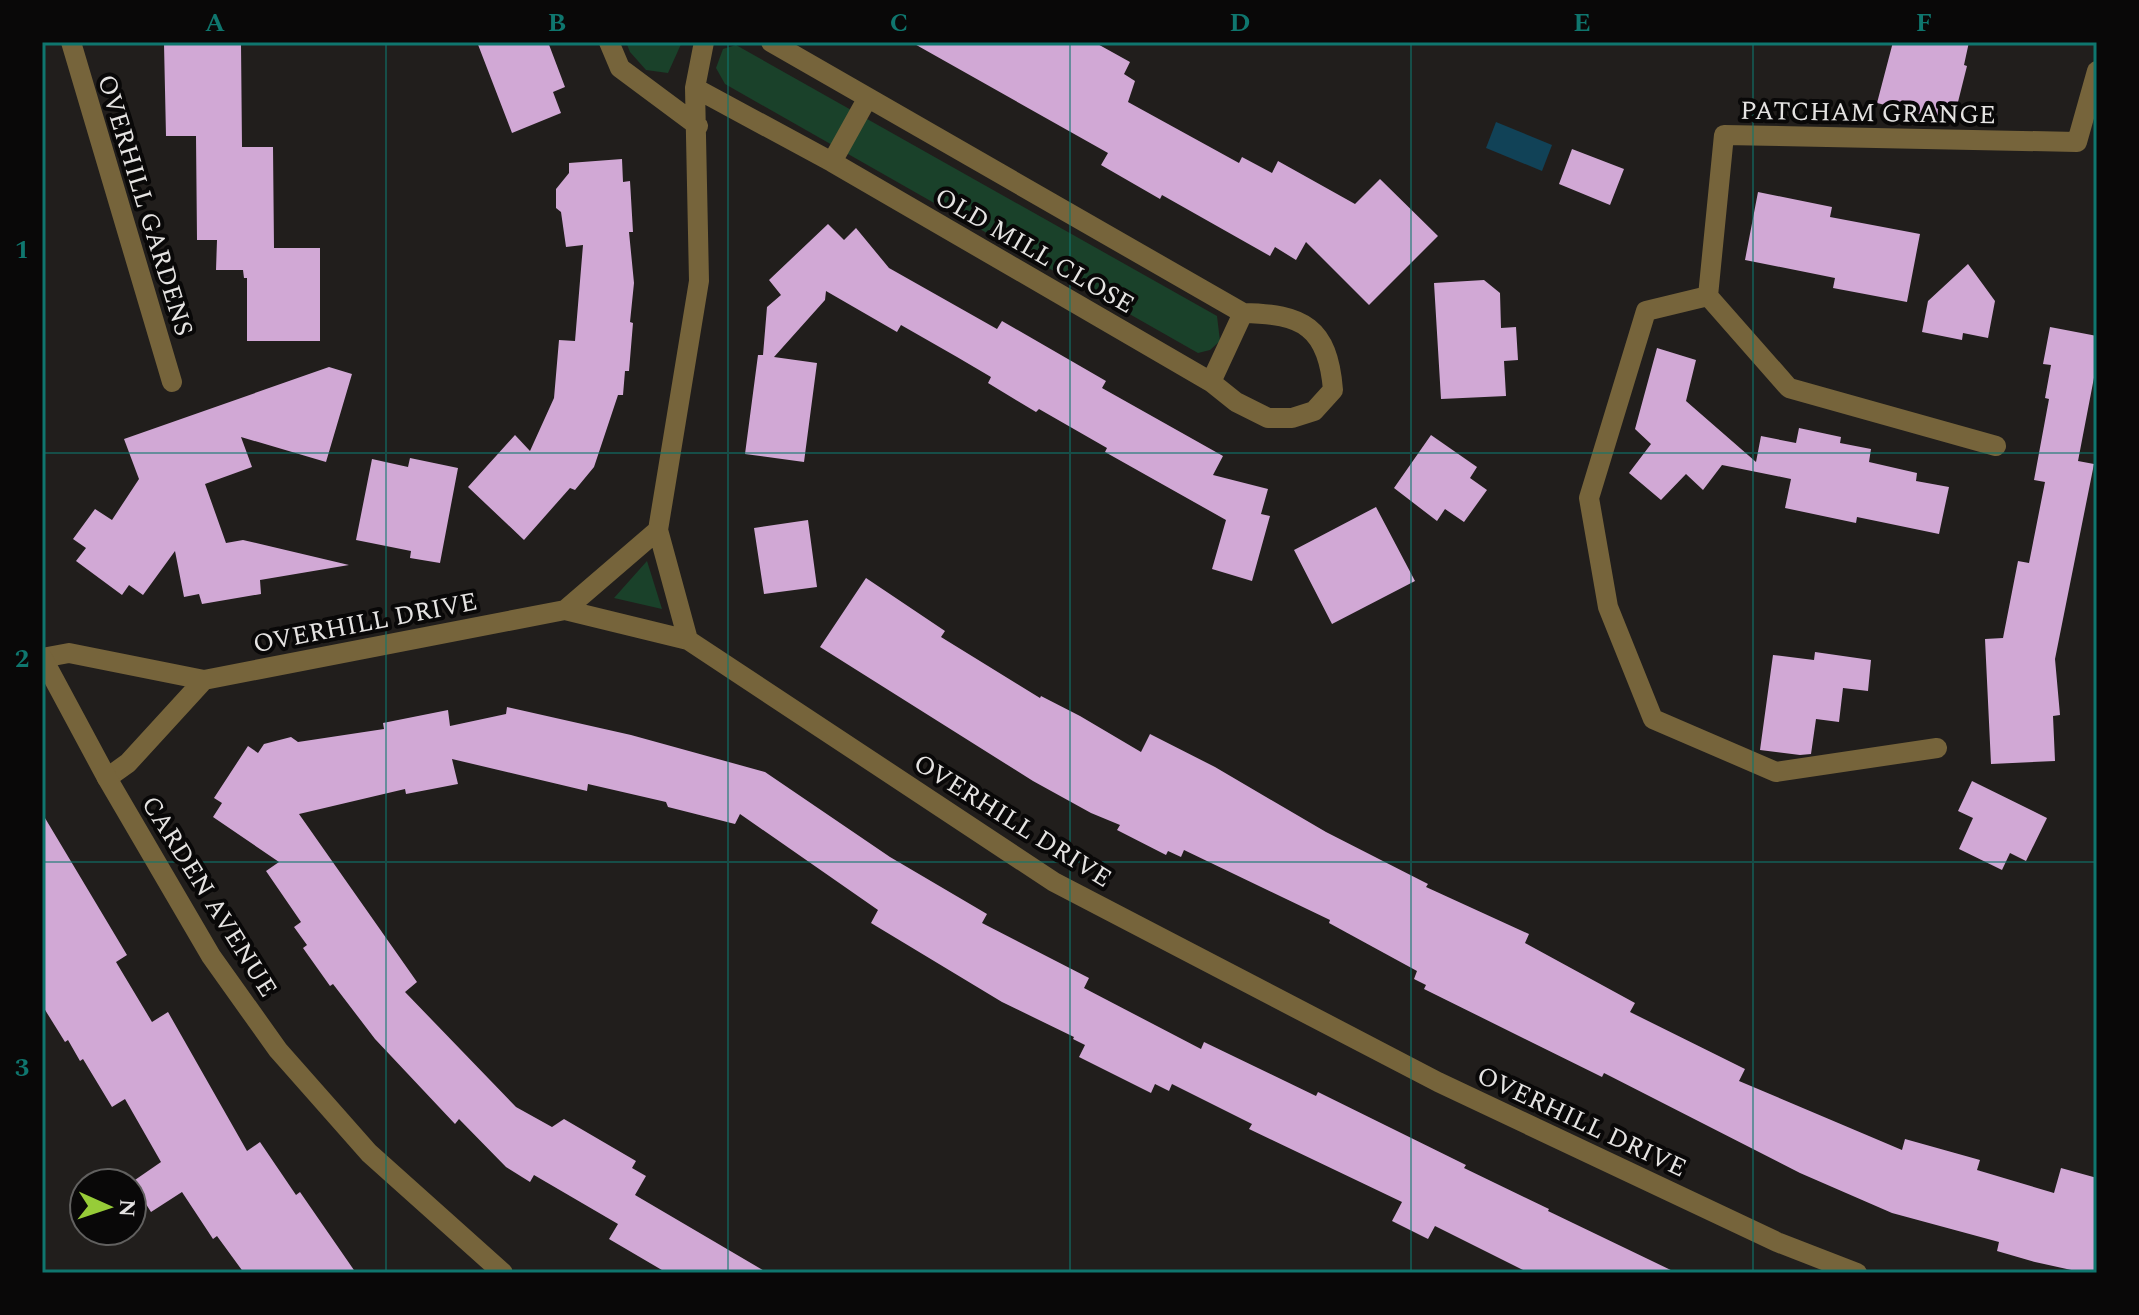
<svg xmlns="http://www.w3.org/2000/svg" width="2139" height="1315" font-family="Spectral,serif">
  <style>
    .green { fill: #1a412a }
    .water { fill: #114257 }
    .building { fill: #d1a8d5 }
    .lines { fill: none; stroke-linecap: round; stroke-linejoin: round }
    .minor { stroke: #76643b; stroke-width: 20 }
    .tertiary { stroke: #76643b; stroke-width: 20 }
    .grid { fill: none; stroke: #0f766e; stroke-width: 2; stroke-opacity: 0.55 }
    .labels { text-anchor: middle; stroke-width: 8; stroke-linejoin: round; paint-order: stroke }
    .street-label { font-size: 26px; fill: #e5e3e2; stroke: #090808 }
    .neatline { fill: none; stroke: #0f766e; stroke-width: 3 }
    .grid-label { font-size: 26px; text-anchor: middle; font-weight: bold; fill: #0f766e }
  </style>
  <rect width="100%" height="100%" fill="#211e1c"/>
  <!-- green -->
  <path class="green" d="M 626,42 L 682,42 L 668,73 L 646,70 L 630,52 Z
    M 736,45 L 1217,316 L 1220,341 L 1210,350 L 1198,353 L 725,84 L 716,68 L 723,49 Z
    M 647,561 L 662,609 L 614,598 Z"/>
  <!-- water -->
  <path class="water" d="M 1496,122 L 1552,145 L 1542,171 L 1486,148 Z"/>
  <!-- building -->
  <path class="building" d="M 477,42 L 548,42 L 565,87 L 553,92 L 561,113 L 512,133 Z
    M 911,42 L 1094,42 L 1130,62 L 1124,74 L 1135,81 L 1128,102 L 1239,163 L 1242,157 L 1272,173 L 1278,161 L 1355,204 L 1380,179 L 1438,236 L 1369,305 L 1306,242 L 1296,260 L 1275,247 L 1270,256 L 1162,195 L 1160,199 L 1101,165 L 1108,153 Z
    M 1893,42 L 1969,42 L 1964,65 L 1967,66 L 1953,122 L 1877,103 Z
    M 164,44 L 241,44 L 242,147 L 273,147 L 274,248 L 320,248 L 320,341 L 247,341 L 247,278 L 244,278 L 243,270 L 216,270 L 217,240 L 197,240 L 196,136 L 166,136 Z
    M 1572,149 L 1624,169 L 1610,205 L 1559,184 Z
    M 622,159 L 623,182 L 630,181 L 633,232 L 629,232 L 634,283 L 630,322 L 633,323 L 629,371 L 625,371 L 623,395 L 618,395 L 594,467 L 575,490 L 570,488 L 524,540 L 468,487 L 515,435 L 530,451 L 554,398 L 559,340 L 575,341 L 583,245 L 566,247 L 561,212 L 556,208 L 556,189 L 569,173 L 569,163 Z
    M 1758,192 L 1832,207 L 1830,217 L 1920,234 L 1907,302 L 1833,288 L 1835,278 L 1745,260 Z
    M 828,224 L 844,240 L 856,228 L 889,268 L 997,329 L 1002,321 L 1106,381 L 1102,388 L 1223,456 L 1213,475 L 1268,489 L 1261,514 L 1270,516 L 1252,581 L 1212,569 L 1226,520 L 1105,452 L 1107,448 L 1039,409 L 1036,412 L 988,383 L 991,377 L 957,357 L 901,325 L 897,332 L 826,291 L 825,300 L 774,357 L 817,363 L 804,462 L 745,454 L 758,355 L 763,355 L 767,307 L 781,295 L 769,280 Z
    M 1968,264 L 1995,301 L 1988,338 L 1963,333 L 1962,340 L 1922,332 L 1928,301 Z
    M 1484,280 L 1500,293 L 1501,328 L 1516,327 L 1518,360 L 1504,361 L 1506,396 L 1441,399 L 1434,283 Z
    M 2050,327 L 2097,336 L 2097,362 L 2078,461 L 2094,464 L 2055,659 L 2060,715 L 2053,716 L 2055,761 L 1991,764 L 1985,639 L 2003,638 L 2018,561 L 2029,563 L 2045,482 L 2034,480 L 2049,399 L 2045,398 L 2051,365 L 2043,364 Z
    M 1657,348 L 1696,360 L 1686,401 L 1756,462 L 1761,436 L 1796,443 L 1799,428 L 1841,437 L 1840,443 L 1871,449 L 1869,462 L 1917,473 L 1916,481 L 1949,487 L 1939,534 L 1857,517 L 1856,523 L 1785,508 L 1791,479 L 1722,465 L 1703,490 L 1686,474 L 1661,500 L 1629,473 L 1651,444 L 1635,429 Z
    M 329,367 L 352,374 L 326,462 L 241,437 L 252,467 L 205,484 L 226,543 L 243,540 L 349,565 L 260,580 L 261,594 L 202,604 L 199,594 L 184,597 L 175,551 L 143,595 L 129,585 L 122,595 L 76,561 L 86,548 L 73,539 L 95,509 L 112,520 L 139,479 L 124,439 Z
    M 1431,435 L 1477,467 L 1470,478 L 1487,490 L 1464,522 L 1445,509 L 1437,521 L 1394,488 Z
    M 410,458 L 458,468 L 440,563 L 410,558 L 411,551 L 356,540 L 372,459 L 408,467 Z
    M 1376,507 L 1415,581 L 1332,624 L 1294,550 Z
    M 808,520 L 817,587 L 764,594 L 754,528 Z
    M 866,578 L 945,631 L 941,637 L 1040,698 L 1041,696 L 1080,716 L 1141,752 L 1150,734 L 1215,767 L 1326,832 L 1428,884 L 1426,887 L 1529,934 L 1525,943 L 1635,1003 L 1630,1012 L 1745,1069 L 1739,1081 L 1902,1150 L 1905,1139 L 1980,1160 L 1977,1170 L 2054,1193 L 2061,1168 L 2097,1178 L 2097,1273 L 2085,1273 L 2035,1262 L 1997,1251 L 1999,1242 L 1892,1213 L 1800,1173 L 1604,1073 L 1602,1077 L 1424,989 L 1426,985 L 1414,979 L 1417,971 L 1329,923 L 1330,920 L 1184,850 L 1181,857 L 1168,851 L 1166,855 L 1117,830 L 1120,825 L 1091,813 L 1033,781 L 820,647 Z
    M 1815,652 L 1871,660 L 1868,691 L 1843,688 L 1839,722 L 1816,719 L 1811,754 L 1800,755 L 1760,750 L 1773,655 L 1814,660 Z
    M 507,707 L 631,735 L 765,772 L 890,857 L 987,914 L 982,923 L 1089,978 L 1084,988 L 1201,1049 L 1204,1042 L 1316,1096 L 1318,1092 L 1466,1165 L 1464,1168 L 1549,1209 L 1548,1211 L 1677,1273 L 1529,1273 L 1435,1226 L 1428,1239 L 1392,1221 L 1402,1202 L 1249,1129 L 1252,1124 L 1172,1084 L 1169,1091 L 1155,1084 L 1151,1093 L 1079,1057 L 1085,1045 L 1073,1039 L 1074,1037 L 1002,1002 L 871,923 L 878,910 L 740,814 L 735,824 L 668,807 L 666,802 L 588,784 L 587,791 L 452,759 L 458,784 L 406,794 L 405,789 L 299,814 L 417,982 L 405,992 L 516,1107 L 552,1127 L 564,1119 L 636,1161 L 632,1168 L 646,1176 L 635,1195 L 768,1273 L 667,1273 L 609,1239 L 618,1224 L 534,1175 L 530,1182 L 506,1167 L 459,1119 L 455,1124 L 375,1039 L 333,984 L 330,986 L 303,948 L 307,945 L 294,927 L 301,922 L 266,871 L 279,862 L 213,817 L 222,803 L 214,798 L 248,746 L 258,753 L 264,744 L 291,737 L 298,742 L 384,729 L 383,723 L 448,710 L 450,726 L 506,714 Z
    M 1972,781 L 2047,818 L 2026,861 L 2010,853 L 2002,870 L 1959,849 L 1973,818 L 1958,811 Z
    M 42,813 L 127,955 L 116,962 L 152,1022 L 168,1012 L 247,1151 L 260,1142 L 296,1195 L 300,1192 L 356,1273 L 244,1273 L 217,1236 L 213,1239 L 182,1192 L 151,1212 L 132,1182 L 161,1162 L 125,1099 L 112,1107 L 83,1059 L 80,1061 L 68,1040 L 65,1042 L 42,1005 Z"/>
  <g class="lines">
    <!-- minor -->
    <path class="minor" d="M 71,42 L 172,382
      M 609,42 L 620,68 L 698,126
      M 695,88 L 832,162 L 1211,382 L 1236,402 L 1268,418 L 1292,418 L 1314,411 L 1333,390 C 1328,327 1303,314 1243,313 L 771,42
      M 832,162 L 867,99
      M 1708,296 L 1646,311 L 1589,498 L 1608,607 L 1653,719 L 1776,772 L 1937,748
      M 1211,382 L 1243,313
      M 1996,446 L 1789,388 L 1708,296 L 1724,135 L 2077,142 L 2097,71
      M 565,610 L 658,530
      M 688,640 L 658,530 L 699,281 L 695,88 L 704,42
      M 42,658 L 69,653 L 204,680
      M 107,778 L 128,763 L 204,680 L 565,610 L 688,640 L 1054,882 L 1438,1082 L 1777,1242 L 1857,1273"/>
    <!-- tertiary -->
    <path class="tertiary" d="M 42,657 L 107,778 L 211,956 L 278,1050 L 369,1153 L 503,1273"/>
  </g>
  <!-- grid -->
  <path class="grid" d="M 386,42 L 386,1273M 728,42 L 728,1273M 1070,42 L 1070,1273M 1411,42 L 1411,1273M 1753,42 L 1753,1273M 42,453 L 2097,453M 42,862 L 2097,862"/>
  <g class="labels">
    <!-- street labels -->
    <g class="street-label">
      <text transform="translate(1868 112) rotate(1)" y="9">PATCHAM GRANGE</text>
      <text transform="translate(146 205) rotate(73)" y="9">OVERHILL GARDENS</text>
      <text transform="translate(1035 250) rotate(30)" y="9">OLD MILL CLOSE</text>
      <text transform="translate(365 622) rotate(-11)" y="9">OVERHILL DRIVE</text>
      <text transform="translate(1013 820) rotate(32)" y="9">OVERHILL DRIVE</text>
      <text transform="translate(210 896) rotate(58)" y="9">CARDEN AVENUE</text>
      <text transform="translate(1582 1121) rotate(25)" y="9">OVERHILL DRIVE</text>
    </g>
  </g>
  <!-- border -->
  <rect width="2139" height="1315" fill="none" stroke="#090808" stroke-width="88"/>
  <!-- north arrow -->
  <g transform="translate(108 1207) rotate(93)"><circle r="38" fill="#090808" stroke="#61605f" stroke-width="2"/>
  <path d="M0-6L14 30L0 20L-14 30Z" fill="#97cc38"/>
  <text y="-12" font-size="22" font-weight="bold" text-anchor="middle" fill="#e5e3e2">N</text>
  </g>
  <rect x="44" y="44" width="2051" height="1227" class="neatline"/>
  <g class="grid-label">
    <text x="215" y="31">A</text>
    <text x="557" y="31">B</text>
    <text x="899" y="31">C</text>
    <text x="1240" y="31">D</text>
    <text x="1582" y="31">E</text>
    <text x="1924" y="31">F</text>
    <text x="22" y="258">1</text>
    <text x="22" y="667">2</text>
    <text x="22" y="1076">3</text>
  </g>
</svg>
